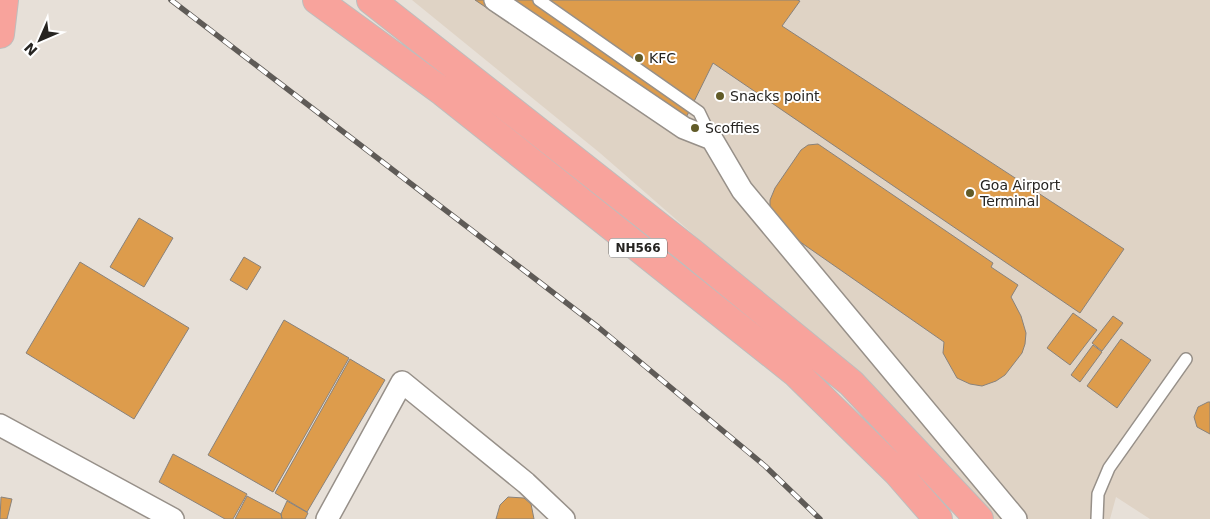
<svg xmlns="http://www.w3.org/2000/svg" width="1210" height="519" font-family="'DejaVu Sans',sans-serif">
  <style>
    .built { fill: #dfd3c5 }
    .building { fill: #dd9c4c; stroke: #89827b }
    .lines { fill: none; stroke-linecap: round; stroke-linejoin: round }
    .service-casing { stroke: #979089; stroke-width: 14 }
    .minor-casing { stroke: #979089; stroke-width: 24 }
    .trunk-casing { stroke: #bebdbc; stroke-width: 30 }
    .service { stroke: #fff; stroke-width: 11 }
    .minor { stroke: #fff; stroke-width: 21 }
    .trunk { stroke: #f8a39c; stroke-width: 28 }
    .rail-casing { stroke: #5f5b57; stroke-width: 5.5 }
    .rail { stroke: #fff; stroke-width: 4; stroke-dasharray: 11; stroke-linecap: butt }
    .poi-dot { fill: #615b28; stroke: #fff; stroke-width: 2 }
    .labels { text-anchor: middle; stroke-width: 4; stroke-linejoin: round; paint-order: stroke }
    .shield { fill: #fff; stroke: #676664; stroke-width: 1 }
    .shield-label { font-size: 12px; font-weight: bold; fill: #262421 }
    .poi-label { font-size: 14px; fill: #262421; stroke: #fff; text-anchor: start }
  </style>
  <rect width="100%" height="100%" fill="#e7e0d8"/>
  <!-- built -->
  <path class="built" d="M 412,0 L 1210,0 L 1210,519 L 1150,519 L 1116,497 L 1110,519 L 971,519 L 820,345 L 600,153 Z"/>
  <!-- building -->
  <path class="building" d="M 475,0 L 797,0 L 800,1 L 782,26 L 1124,249 L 1080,313 L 713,63 L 677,136 Z
    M 818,144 L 993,263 L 991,267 L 1018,285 L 1011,297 L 1021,316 L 1026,333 L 1025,344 L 1022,353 L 1005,375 L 996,381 L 982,386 L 970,384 L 957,378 L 943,353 L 944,342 L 783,230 L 770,210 L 770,200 L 775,188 L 801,150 L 808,145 Z
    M 139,218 L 173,238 L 144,287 L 110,267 Z
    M 244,257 L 261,267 L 247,290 L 230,280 Z
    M 80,262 L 189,328 L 134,419 L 26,353 Z
    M 1073,313 L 1097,330 L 1070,365 L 1047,348 Z
    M 1113,316 L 1123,323 L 1102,351 L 1092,343 Z
    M 284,320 L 349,358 L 273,492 L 208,455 Z
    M 1121,339 L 1151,360 L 1117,408 L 1087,386 Z
    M 1093,345 L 1102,352 L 1080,382 L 1071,375 Z
    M 350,359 L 385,380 L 307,512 L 275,493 Z
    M 1208,402 L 1210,402 L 1210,434 L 1197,427 L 1194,417 L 1198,407 Z
    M 173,454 L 247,494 L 233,519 L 225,519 L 159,482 Z
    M 247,496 L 281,514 L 282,519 L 235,519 Z
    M 1,497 L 12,499 L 7,519 L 0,519 Z
    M 508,497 L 524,498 L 531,504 L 534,519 L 496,519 L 500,505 Z
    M 287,501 L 308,513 L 305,519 L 282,519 L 281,514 Z"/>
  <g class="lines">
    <defs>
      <path id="service" d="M 539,0 L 699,112 L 711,137
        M 1097,519 L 1098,494 L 1109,468 L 1186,359"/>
      <path id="minor" d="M 495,0 L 684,128 L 712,139 L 742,190 L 1016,519
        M 0,425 L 173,519
        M 327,519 L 402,382 L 526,483 L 564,519"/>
      <path id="trunk" d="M 317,0 L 443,92 L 796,373 L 897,472 L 938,519
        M 371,0 L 690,251 L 851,383 L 979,519
        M 0,34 L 4,0"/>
    </defs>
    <!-- service casing -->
    <use href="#service" class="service-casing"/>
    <!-- minor casing -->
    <use href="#minor" class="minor-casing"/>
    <!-- trunk casing -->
    <use href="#trunk" class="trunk-casing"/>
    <!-- service -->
    <use href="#service" class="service"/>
    <!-- minor -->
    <use href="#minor" class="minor"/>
    <!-- trunk -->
    <use href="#trunk" class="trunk"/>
    <defs>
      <path id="rail" d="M 171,0 L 598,327 L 765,466 L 820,519"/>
    </defs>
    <!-- rail casing -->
    <use href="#rail" class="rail-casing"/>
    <!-- rail -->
    <use href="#rail" class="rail"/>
  </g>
  <!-- markers -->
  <g class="poi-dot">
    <circle cx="639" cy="58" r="5"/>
    <circle cx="720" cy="96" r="5"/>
    <circle cx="695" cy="128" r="5"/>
    <circle cx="970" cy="193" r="5"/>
  </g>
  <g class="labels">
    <!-- shield labels -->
    <rect class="shield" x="609" y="238.5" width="58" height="19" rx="4"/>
    <g class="shield-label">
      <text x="638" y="252">NH566</text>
    </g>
    <!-- poi labels -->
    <g class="poi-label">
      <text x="649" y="63">KFC</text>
      <text x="730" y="101">Snacks point</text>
      <text x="705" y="133">Scoffies</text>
      <text x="980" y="190">Goa Airport<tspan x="980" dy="16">Terminal</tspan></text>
    </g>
  </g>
  <!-- north arrow -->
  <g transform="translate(40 40) rotate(225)" stroke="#ffffff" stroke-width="4" paint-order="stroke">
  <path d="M0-4L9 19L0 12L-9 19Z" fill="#262421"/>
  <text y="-8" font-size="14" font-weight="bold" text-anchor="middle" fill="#262421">N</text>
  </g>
</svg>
